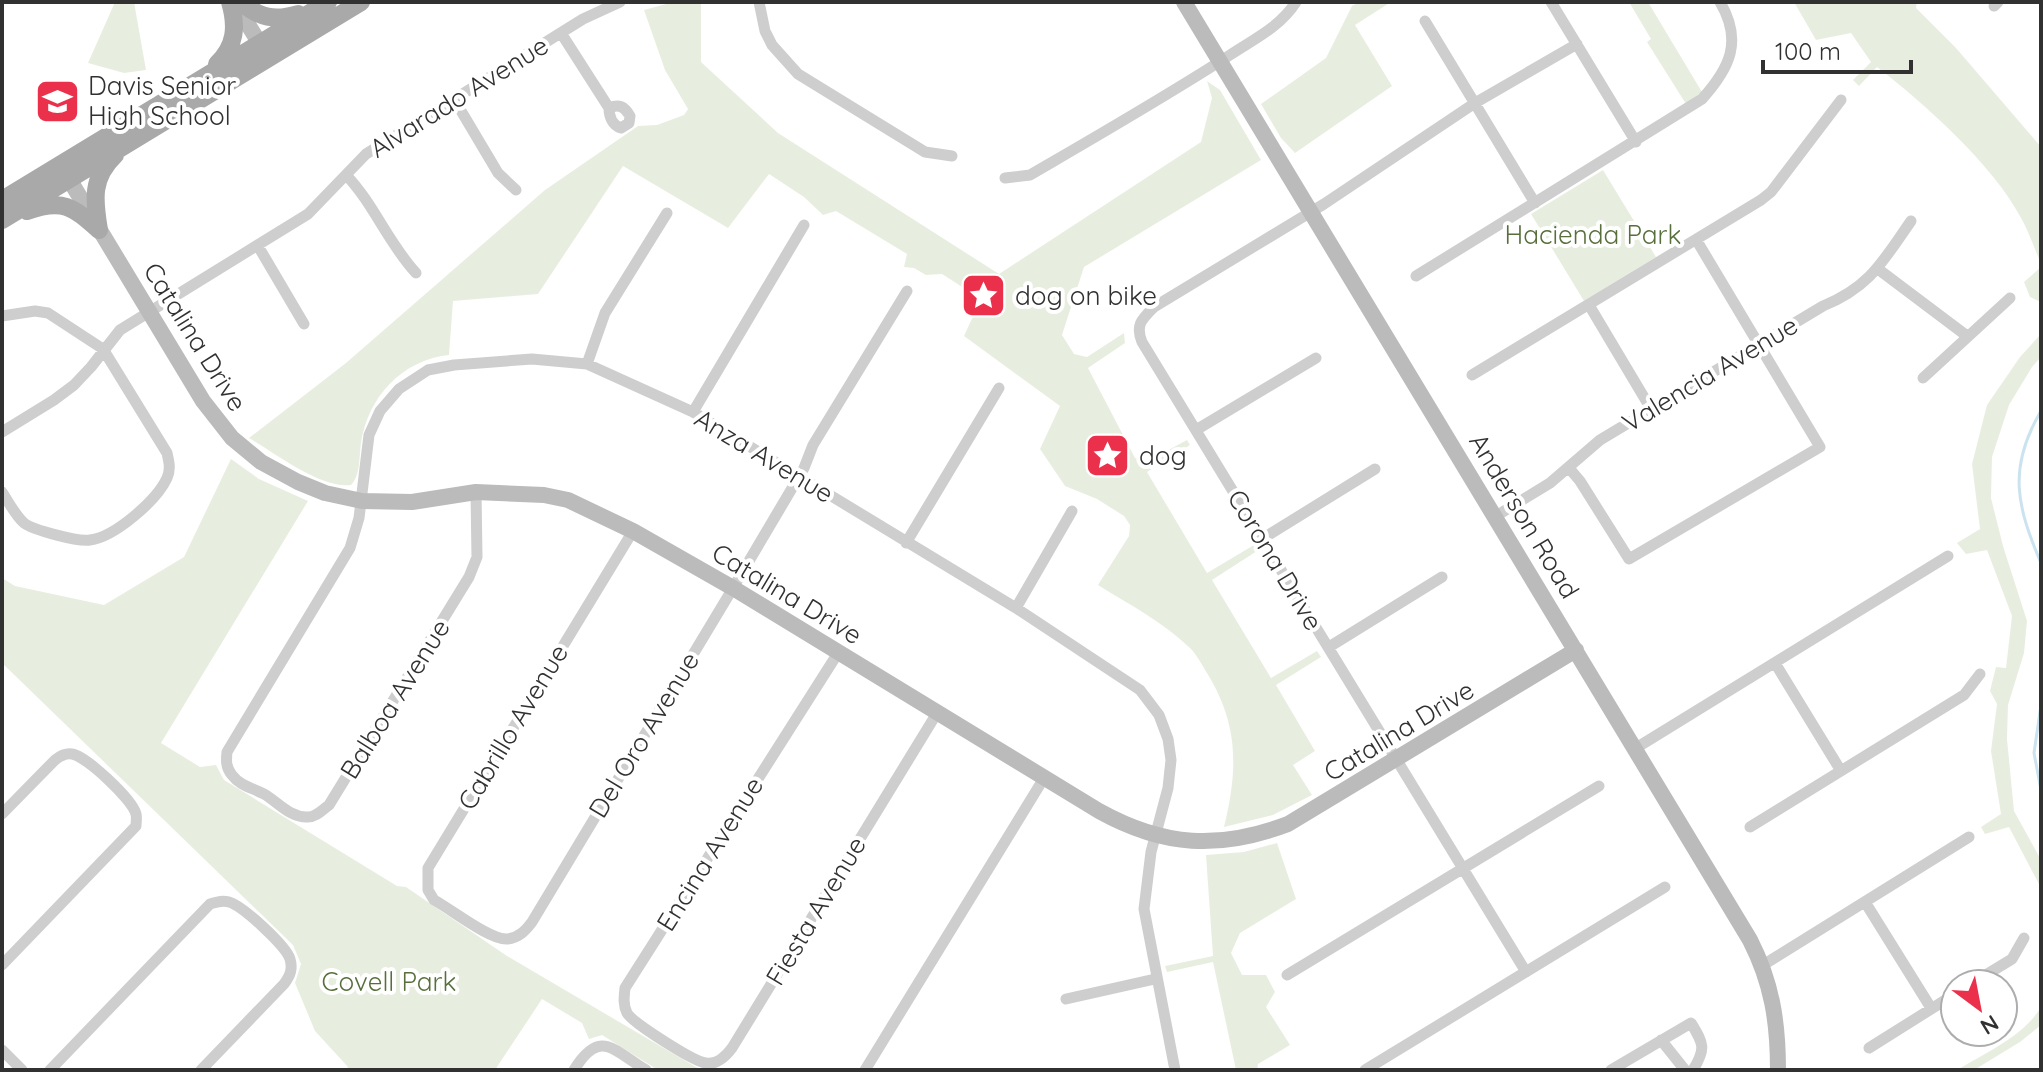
<svg xmlns="http://www.w3.org/2000/svg" width="2043" height="1072" font-family="Quicksand,sans-serif">
  <style>
    .green { fill: #e8eedf }
    .lines { fill: none; stroke-linecap: round; stroke-linejoin: round }
    .stream { stroke: #cbe3ee; stroke-width: 3 }
    .street { stroke: #cecece; stroke-width: 11 }
    .secondary { stroke: #bbb; stroke-width: 16 }
    .primary { stroke: #a9a9a9; stroke-width: 18 }
    .labels { text-anchor: middle; stroke-width: 8; stroke-linejoin: round; paint-order: stroke }
    .poi-label { font-size: 26px; fill: #313131; stroke: #fff; text-anchor: start }
    .street-label { font-size: 26px; fill: #313131; stroke: #fff }
    .park-label { font-size: 26px; fill: #586f3c; stroke: #fff }
  </style>
  <rect width="100%" height="100%" fill="#fff"/>
  <!-- green -->
  <path class="green" d="M 115,2 L 134,2 L 146,70 L 124,73 L 88,63 Z
    M 701,2 L 701,62 L 778,133 L 999,274 L 1201,142 L 1212,98 L 1207,81 L 1220,90 L 1261,160 L 1084,267 L 1062,335 L 1074,354 L 1087,357 L 1124,333 L 1125,343 L 1088,368 L 1135,458 L 1150,460 L 1187,440 L 1190,445 L 1147,472 L 1207,573 L 1254,545 L 1257,551 L 1212,580 L 1271,678 L 1317,651 L 1321,657 L 1276,685 L 1315,751 L 1293,765 L 1312,795 L 1273,815 L 1224,827 C 1238,770 1239,725 1207,673 C 1202,665 1197,655 1190,648 C 1163,622 1130,605 1098,585 L 1129,536 L 1130,525 L 1124,516 L 1097,499 L 1065,486 L 1040,449 L 1060,406 L 964,336 L 981,299 L 942,274 L 926,275 L 914,268 L 904,267 L 907,254 L 836,211 L 823,215 L 804,197 L 769,174 L 728,228 L 623,166 L 538,294 L 453,301 L 449,355 C 402,360 368,397 361,443 C 359,456 361,475 351,485 C 321,489 275,453 249,438 L 346,363 L 545,190 L 638,126 L 657,125 L 684,115 L 688,109 L 665,70 L 644,10 L 670,3 Z
    M 1359,2 L 1391,2 L 1355,25 L 1392,86 L 1295,153 L 1281,138 L 1261,104 L 1326,58 L 1352,6 Z
    M 1629,2 L 1648,2 L 1702,92 L 1686,104 L 1647,42 L 1651,39 Z
    M 1794,2 L 1917,2 L 1916,8 L 1956,48 L 2041,147 L 2041,263 C 2034,248 2029,232 2021,218 C 1994,166 1924,103 1877,67 L 1859,86 L 1853,80 L 1871,62 L 1851,33 L 1816,40 Z
    M 1603,170 L 1656,257 L 1584,301 L 1531,214 Z
    M 2041,267 L 2041,302 L 2030,297 L 2024,282 Z
    M 2041,334 L 2041,357 L 2032,367 L 2009,405 L 1992,457 L 1991,498 L 2003,546 L 2027,621 L 2024,653 L 2008,705 L 2007,739 L 2014,811 L 2041,860 L 2041,888 L 2009,827 L 1985,834 L 1981,827 L 2001,814 L 1991,751 L 1997,704 L 1990,691 L 1996,667 L 2006,668 L 2012,616 L 1987,550 L 1966,554 L 1957,543 L 1980,529 L 1972,464 L 1987,405 L 2020,357 Z
    M 231,459 L 259,479 L 308,501 L 161,743 L 200,767 L 216,765 L 224,780 L 397,886 L 406,887 L 507,956 L 701,1070 L 658,1070 L 602,1035 L 589,1039 L 582,1023 L 542,999 L 495,1070 L 346,1070 L 348,1067 L 315,1031 L 295,983 L 301,964 L 293,945 L 2,663 L 2,578 L 15,586 L 104,605 L 184,557 Z
    M 1277,843 L 1296,899 L 1240,933 L 1231,953 L 1242,975 L 1266,975 L 1275,992 L 1266,1007 L 1290,1045 L 1258,1064 L 1257,1070 L 1236,1070 L 1213,962 L 1167,972 L 1165,966 L 1213,956 L 1206,855 L 1244,852 Z
    M 2041,1007 L 2041,1025 L 2020,1042 L 1974,1070 L 1957,1070 C 1985,1053 2024,1036 2041,1007 Z"/>
  <g class="lines">
    <!-- stream -->
    <path class="stream" d="M 2041,411 C 2007,468 2017,507 2041,563
      M 2041,705 L 2034,753 L 2041,790"/>
    <!-- street -->
    <path class="street" d="M 759,2 L 765,31 L 772,45 L 798,74 L 925,152 L 952,156
      M 1551,2 L 1636,142
      M 1994,6 L 1998,2
      M 1425,21 L 1535,203
      M 561,33 L 609,108 C 609,116 612,125 621,128 L 629,123 L 630,116 C 624,106 619,104 609,108
      M 454,99 L 498,173 L 516,190
      M 346,175 C 374,204 388,243 416,273
      M 1005,178 L 1030,175 C 1097,136 1165,97 1230,55 C 1254,39 1280,27 1296,2
      M 258,246 L 304,324
      M 1878,269 L 1967,336
      M 1416,276 L 1702,99 C 1730,68 1743,41 1720,2
      M 1589,305 L 1651,409
      M 2,316 L 35,311 L 48,313 L 103,349 L 167,453 C 169,462 171,469 167,478 C 157,500 115,537 90,540 C 78,542 33,530 24,523 C 15,515 8,501 2,492
      M 587,364 L 605,313 L 667,213
      M 1472,375 L 1761,200 L 1771,192 L 1841,100
      M 1923,378 L 2010,298
      M 693,412 L 804,225
      M 1196,430 L 1316,358
      M 2,432 L 54,400 L 74,385 L 91,367 L 120,330 L 308,214 L 366,154 L 583,19 L 620,2
      M 1569,468 L 1580,481 L 1629,559 L 1820,447 L 1697,241
      M 476,492 L 477,557 L 469,577 L 329,805 C 322,810 316,817 308,817 C 290,818 278,802 264,794 C 253,788 240,786 232,775 C 226,768 226,761 227,752 L 350,548 L 359,518 L 369,435 L 380,411 L 399,389 L 428,370 L 454,365 L 532,359 L 587,364 L 693,412 L 1016,608 L 1140,690 L 1159,715 L 1168,739 L 1171,760 L 1168,788 L 1151,852 L 1144,909 L 1175,1070
      M 1496,516 L 1550,483 L 1600,440 L 1823,306 C 1870,287 1883,261 1911,221
      M 633,531 L 428,868 L 428,890 L 434,900 C 451,909 490,940 507,939 C 519,938 526,930 532,922 L 733,588 L 804,468 L 813,445 L 907,291
      M 1262,539 L 1375,469
      M 906,543 L 999,388
      M 1016,608 L 1072,511
      M 1329,647 L 1442,577
      M 838,653 L 625,988 C 624,997 623,1005 627,1013 C 633,1023 694,1062 706,1063 C 717,1065 726,1056 732,1048 L 937,713
      M 1775,663 L 1841,771
      M 1636,748 L 1948,556
      M 2,814 L 55,760 C 60,756 65,753 72,754 C 86,756 132,799 136,814 C 137,818 136,822 136,826 L 2,965
      M 1750,827 L 1964,695 L 1980,674
      M 1865,902 L 1931,1008
      M 1763,965 L 1969,837
      M 1526,972 L 1142,342 C 1135,325 1142,319 1154,307 L 1324,204 L 1475,103 L 1577,44
      M 1287,975 L 1599,786
      M 1971,984 L 2012,959 L 2024,938
      M 1066,999 L 1155,979
      M 1661,1040 L 1685,1070
      M 1869,1048 L 1955,994
      M 2,1050 L 22,1070
      M 50,1070 L 210,904 C 217,902 222,900 229,902 C 243,906 286,946 290,959 C 293,969 290,976 284,984 L 201,1070
      M 574,1070 C 600,1028 613,1050 646,1070
      M 865,1070 L 1044,778
      M 1365,1070 L 1665,887
      M 1611,1070 L 1691,1023 C 1704,1044 1706,1049 1693,1070"/>
    <!-- secondary -->
    <path class="secondary" d="M 234,2 L 265,52
      M 1184,2 L 1750,940 C 1772,983 1778,1022 1778,1070
      M 63,169 L 203,401 L 232,438 L 261,462 L 298,482 L 325,493 L 362,501 L 412,502 L 476,492 L 544,495 L 568,500 L 633,531 L 733,588 L 1099,811 C 1164,847 1219,850 1288,824 L 1576,650"/>
    <!-- primary -->
    <path class="primary" d="M 241,2 C 259,18 275,21 298,14
      M 217,64 C 236,46 237,26 230,2
      M 2,200 L 328,2
      M 27,211 C 63,198 73,207 99,230
      M 2,220 L 361,2
      M 99,230 C 94,200 91,178 115,155"/>
  </g>
  <!-- icons -->
  <defs>
    <symbol id="school-square" viewBox="-11 -11 22 22"><rect x="-9" y="-9" width="18" height="18" rx="4" fill="#eb304c" stroke="#fff"/><path d="M0-5L7-2L0 1L-7-2ZM-4 1L0 2.5L4 1V4Q0 6-4 4Z" fill="#fff"/></symbol>
    <symbol id="sight-square" viewBox="-11 -11 22 22"><rect x="-9" y="-9" width="18" height="18" rx="4" fill="#eb304c" stroke="#fff"/><path d="M0-6L1.8-2.2L6-1.7L2.9 1.2L3.7 5.4L0 3.3L-3.7 5.4L-2.9 1.2L-6-1.7L-1.8-2.2Z" fill="#fff"/></symbol>
  </defs>
  <g fill-rule="evenodd">
    <use href="#school-square" x="32" y="76" width="51" height="51"/>
    <use href="#sight-square" x="958" y="270" width="51" height="51"/>
    <use href="#sight-square" x="1082" y="430" width="51" height="51"/>
  </g>
  <g class="labels">
    <!-- poi labels -->
    <g class="poi-label">
      <text x="88" y="95">Davis Senior<tspan x="88" dy="30">High School</tspan></text>
      <text x="1015" y="305">dog on bike</text>
      <text x="1139" y="465">dog</text>
    </g>
    <!-- street labels -->
    <g class="street-label">
      <text transform="translate(459 97) rotate(-32)" y="9">Alvarado Avenue</text>
      <text transform="translate(195 337) rotate(58)" y="9">Catalina Drive</text>
      <text transform="translate(1710 374) rotate(-31)" y="9">Valencia Avenue</text>
      <text transform="translate(764 456) rotate(31)" y="9">Anza Avenue</text>
      <text transform="translate(1524 516) rotate(59)" y="9">Anderson Road</text>
      <text transform="translate(1275 560) rotate(59)" y="9">Corona Drive</text>
      <text transform="translate(787 594) rotate(31)" y="9">Catalina Drive</text>
      <text transform="translate(395 699) rotate(-58)" y="9">Balboa Avenue</text>
      <text transform="translate(513 727) rotate(-59)" y="9">Cabrillo Avenue</text>
      <text transform="translate(1399 731) rotate(-31)" y="9">Catalina Drive</text>
      <text transform="translate(644 735) rotate(-59)" y="9">Del Oro Avenue</text>
      <text transform="translate(710 854) rotate(-58)" y="9">Encina Avenue</text>
      <text transform="translate(816 911) rotate(-59)" y="9">Fiesta Avenue</text>
    </g>
    <!-- park labels -->
    <g class="park-label">
      <text x="1593" y="244">Hacienda Park</text>
      <text x="389" y="991">Covell Park</text>
    </g>
  </g>
  <!-- border -->
  <rect width="2043" height="1072" fill="none" stroke="#313131" stroke-width="8"/>
  <!-- north arrow -->
  <g transform="translate(1979 1008) rotate(148)"><circle r="38" fill="#ffffff" stroke="#adadad" stroke-width="2"/>
  <path d="M0-6L14 30L0 20L-14 30Z" fill="#eb304c"/>
  <text y="-12" font-size="22" font-weight="bold" text-anchor="middle" fill="#313131">N</text>
  </g>
  <!-- scale -->
  <path d="M1763 60v12h148v-12" fill="none" stroke="#313131" stroke-width="4"/>
  <text x="1775" y="60" font-size="24" fill="#313131" stroke="#ffffff" stroke-width="6" paint-order="stroke">100 m</text>
</svg>
